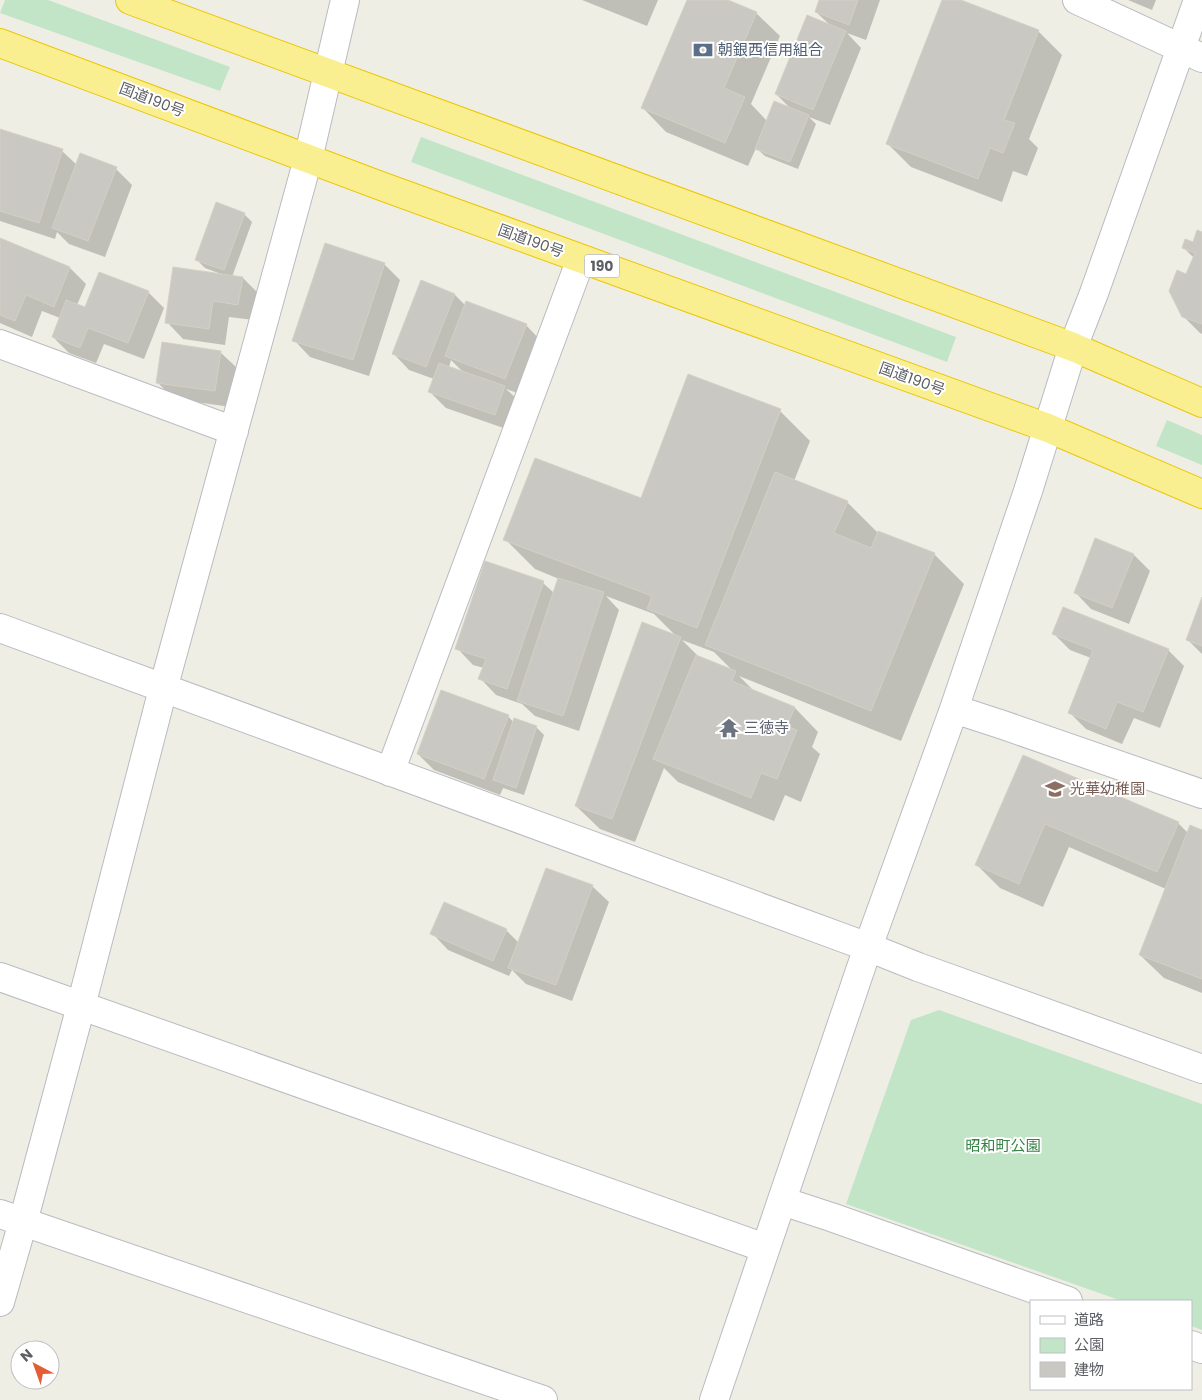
<svg xmlns="http://www.w3.org/2000/svg" width="1202" height="1400" font-family="Poppins,'Noto Sans JP',sans-serif">
  <style>
    .green { fill: #c2e5c8 }
    .shadow { fill: #0003; fill-rule: evenodd }
    .building { fill: #cac8c2; stroke: #d3d1c3 }
    .lines { fill: none; stroke-linecap: round; stroke-linejoin: round }
    .minor-casing { stroke: #babbc0; stroke-width: 30 }
    .highway-casing { stroke: #ebc708; stroke-width: 30 }
    .minor { stroke: #fff; stroke-width: 28 }
    .highway { stroke: #f9ef91; stroke-width: 28 }
    .labels { text-anchor: middle; stroke-width: 4; stroke-linejoin: round; paint-order: stroke }
    .shield { fill: #fff; stroke: #8e8f93; stroke-width: 1 }
    .shield-label { font-size: 14px; font-weight: bold; fill: #5d5f65 }
    .service-label { font-size: 15px; fill: #4e5e75; stroke: #fff; text-anchor: start }
    .street-label { font-size: 15px; fill: #5d5f65; stroke: #fff }
    .worship-label { font-size: 15px; fill: #5b616d; stroke: #fff; text-anchor: start }
    .education-label { font-size: 15px; fill: #785e54; stroke: #fff; text-anchor: start }
    .park-label { font-size: 15px; fill: #378146; stroke: #fff }
  </style>
  <rect width="100%" height="100%" fill="#efeee5"/>
  <!-- green -->
  <path class="green" d="M 5,0 L 48,0 L 230,67 L 220,91 L 0,13 Z
    M 421,137 L 956,337 L 947,362 L 411,162 Z
    M 1167,420 L 1202,435 L 1202,465 L 1156,446 Z
    M 939,1010 L 1202,1104 L 1202,1330 L 1191,1326 L 1191,1301 L 1122,1301 L 846,1204 L 911,1020 Z"/>
  <!-- shadow -->
  <path class="shadow" d="M 582,0 L 658,0 L 647,26 Z
    M 688,0 L 725,0 L 756,13 L 780,36 L 751,104 L 767,121 L 792,110 L 776,94 L 830,25 L 816,12 L 821,0 L 880,0 L 866,40 L 847,33 L 861,48 L 830,125 L 809,117 L 816,124 L 798,169 L 765,156 L 756,148 L 748,166 L 666,132 L 643,108 Z
    M 943,0 L 957,0 L 1038,31 L 1062,55 L 1029,139 L 1038,148 L 1027,176 L 1013,171 L 1002,202 L 911,167 L 887,143 Z
    M 1128,0 L 1156,0 L 1152,10 Z
    M 0,130 L 62,151 L 77,165 L 116,169 L 132,185 L 105,257 L 69,244 L 57,232 L 55,239 L 0,221 Z
    M 244,214 L 252,222 L 232,277 L 243,278 L 259,294 L 254,320 L 229,317 L 225,345 L 183,339 L 167,322 L 221,274 L 205,268 L 197,260 Z
    M 1202,233 L 1202,334 L 1200,333 L 1183,316 L 1186,276 L 1194,258 L 1183,247 L 1193,243 Z
    M 0,239 L 70,268 L 86,284 L 77,305 L 86,308 L 148,292 L 164,308 L 144,359 L 104,344 L 96,363 L 69,353 L 53,337 L 60,318 L 42,311 L 32,337 L 0,323 Z
    M 384,264 L 400,280 L 369,376 L 310,357 L 294,340 Z
    M 422,282 L 455,295 L 466,306 L 526,325 L 542,342 L 521,394 L 506,389 L 521,403 L 512,431 L 446,408 L 430,392 L 434,379 L 409,370 L 393,353 ZM 451,360 L 464,373 L 449,367 Z
    M 220,352 L 237,368 L 231,407 L 174,399 L 157,382 Z
    M 780,411 L 810,441 L 794,481 L 847,502 L 879,534 L 934,554 L 964,584 L 901,741 L 739,676 L 755,692 L 795,708 L 818,732 L 812,747 L 820,754 L 801,802 L 785,795 L 774,821 L 678,782 L 664,768 L 635,842 L 600,829 L 576,806 L 677,637 L 654,614 L 606,596 L 619,610 L 579,731 L 535,716 L 522,704 L 496,695 L 480,678 L 484,668 L 473,665 L 457,648 L 486,562 L 543,583 L 554,593 L 559,579 L 535,569 L 505,539 L 641,499 ZM 682,640 L 714,652 L 733,671 L 699,657 Z
    M 1134,555 L 1150,571 L 1129,624 L 1091,609 L 1075,592 Z
    M 1202,601 L 1202,654 L 1188,640 Z
    M 1054,634 L 1168,650 L 1184,666 L 1160,728 L 1134,718 L 1122,744 L 1086,729 L 1070,713 L 1091,658 L 1070,650 Z
    M 508,716 L 514,723 L 536,727 L 544,735 L 524,795 L 503,788 L 500,795 L 434,770 L 418,754 Z
    M 1024,756 L 1178,823 L 1188,833 L 1202,831 L 1202,993 L 1164,978 L 1140,955 L 1166,889 L 1069,847 L 1043,907 L 1000,888 L 977,865 Z
    M 592,886 L 609,902 L 572,1001 L 526,984 L 512,970 L 509,976 L 448,950 L 432,933 L 506,930 L 519,943 Z"/>
  <!-- building -->
  <path class="building" d="M 687,0 L 728,0 L 757,12 L 724,88 L 745,97 L 725,143 L 641,108 Z
    M 819,0 L 858,0 L 849,25 L 815,12 Z
    M 942,0 L 961,0 L 1039,30 L 1004,120 L 1015,123 L 1003,153 L 990,148 L 978,179 L 886,144 Z
    M 807,15 L 846,31 L 813,110 L 775,94 Z
    M 774,101 L 809,115 L 790,162 L 755,149 Z
    M 0,129 L 63,149 L 39,223 L 0,211 Z
    M 80,153 L 117,167 L 88,241 L 52,228 Z
    M 216,202 L 245,213 L 224,270 L 195,260 Z
    M 1197,230 L 1202,232 L 1202,324 L 1182,317 L 1169,291 L 1177,270 L 1186,274 L 1195,253 L 1182,248 L 1185,239 L 1193,242 Z
    M 0,238 L 70,267 L 54,307 L 26,295 L 15,321 L 0,315 Z
    M 325,243 L 385,263 L 353,360 L 292,341 Z
    M 173,267 L 243,277 L 238,305 L 213,301 L 209,329 L 165,323 Z
    M 99,272 L 149,291 L 128,343 L 88,328 L 80,348 L 52,337 L 66,300 L 85,307 Z
    M 421,280 L 455,294 L 426,367 L 392,354 Z
    M 466,301 L 527,324 L 505,379 L 445,356 Z
    M 162,342 L 221,351 L 215,391 L 156,383 Z
    M 439,363 L 505,386 L 495,415 L 428,392 Z
    M 688,374 L 781,409 L 697,628 L 647,609 L 652,596 L 503,540 L 535,458 L 641,498 Z
    M 775,472 L 848,501 L 834,533 L 871,548 L 878,531 L 935,553 L 871,711 L 705,645 Z
    M 1095,538 L 1134,554 L 1112,608 L 1074,593 Z
    M 485,561 L 544,581 L 507,689 L 478,679 L 486,659 L 455,649 Z
    M 558,578 L 604,592 L 563,716 L 517,701 Z
    M 1202,597 L 1202,646 L 1186,640 Z
    M 1063,607 L 1169,649 L 1143,712 L 1117,702 L 1106,729 L 1068,713 L 1093,650 L 1052,634 Z
    M 642,622 L 681,637 L 612,819 L 575,806 Z
    M 696,655 L 736,671 L 732,681 L 795,707 L 787,726 L 797,730 L 777,779 L 761,773 L 751,798 L 653,759 Z
    M 441,690 L 509,715 L 484,779 L 417,754 Z
    M 514,718 L 537,726 L 516,788 L 493,780 Z
    M 1023,755 L 1179,822 L 1157,872 L 1045,824 L 1019,884 L 975,865 Z
    M 1190,825 L 1202,830 L 1202,979 L 1139,955 Z
    M 546,868 L 593,885 L 556,985 L 508,968 Z
    M 444,902 L 507,929 L 493,961 L 430,934 Z"/>
  <g class="lines">
    <defs>
      <path id="minor" d="M 1077,0 L 1202,58
        M 0,344 L 234,431
        M 0,628 L 868,947 L 918,967 L 1202,1069
        M 954,709 L 1003,725 L 1202,794
        M 390,772 L 581,259
        M 0,977 L 765,1248
        M 782,1201 L 831,1217 L 1068,1301
        M 0,1214 L 543,1400
        M 0,1302 L 23,1222 L 81,1006 L 163,689 L 308,159 L 345,0
        M 1191,1345 L 1202,1349
        M 714,1400 L 868,947 L 954,709 L 1028,491 L 1073,347 L 1094,293 L 1198,0"/>
      <path id="highway" d="M 130,0 L 1073,347 L 1202,403
        M 0,43 L 381,186 L 1048,428 L 1202,494"/>
    </defs>
    <!-- minor casing -->
    <use href="#minor" class="minor-casing"/>
    <!-- highway casing -->
    <use href="#highway" class="highway-casing"/>
    <!-- minor -->
    <use href="#minor" class="minor"/>
    <!-- highway -->
    <use href="#highway" class="highway"/>
  </g>
  <!-- icons -->
  <defs>
    <symbol id="bank-bare" viewBox="-9 -9 18 18"><path d="M-6-4H6V4H-6ZM0-2.3a2.3 2.3 0 1 0 0 4.6a2.3 2.3 0 1 0 0-4.6Z" fill="#5c6f8a" stroke="#fff" stroke-width="2.5" paint-order="stroke"/></symbol>
    <symbol id="temple-bare" viewBox="-9 -9 18 18"><path d="M0-6L5-2H3V0L6.5 2.5H4V6H1.5V3h-3V6H-4V2.5H-6.5L-3 0V-2H-5Z" fill="#6b7280" stroke="#fff" stroke-width="2.5" paint-order="stroke"/></symbol>
    <symbol id="school-bare" viewBox="-9 -9 18 18"><path d="M0-5L7-2L0 1L-7-2ZM-4 1L0 2.5L4 1V4Q0 6-4 4Z" fill="#8d6e63" stroke="#fff" stroke-width="2.5" paint-order="stroke"/></symbol>
  </defs>
  <g fill-rule="evenodd">
    <use href="#bank-bare" x="689" y="36" width="28" height="28"/>
    <use href="#temple-bare" x="715" y="714" width="28" height="28"/>
    <use href="#school-bare" x="1041" y="775" width="28" height="28"/>
  </g>
  <g class="labels">
    <!-- shield labels -->
    <rect class="shield" x="584.5" y="254.5" width="35" height="23" rx="4"/>
    <g class="shield-label">
      <text x="602" y="271">190</text>
    </g>
    <!-- service labels -->
    <g class="service-label">
      <text x="718" y="55">朝銀西信用組合</text>
    </g>
    <!-- street labels -->
    <g class="street-label">
      <text transform="translate(152 100) rotate(21)" y="5">国道190号</text>
      <text transform="translate(531 241) rotate(20)" y="5">国道190号</text>
      <text transform="translate(912 379) rotate(20)" y="5">国道190号</text>
    </g>
    <!-- worship labels -->
    <g class="worship-label">
      <text x="744" y="733">三徳寺</text>
    </g>
    <!-- education labels -->
    <g class="education-label">
      <text x="1070" y="794">光華幼稚園</text>
    </g>
    <!-- park labels -->
    <g class="park-label">
      <text x="1003" y="1151">昭和町公園</text>
    </g>
  </g>
  <!-- legend -->
  <rect x="1030" y="1300" width="162" height="90" fill="#ffffff" stroke="#bebfc1"/>
  <rect x="1040" y="1316" width="25" height="8" fill="#ffffff" stroke="#bebfc1"/>
  <text x="1074" y="1325" font-size="15" fill="#5d5f65">道路</text>
  <rect x="1040" y="1338" width="25" height="15" fill="#c2e5c8" stroke="#bebfc1"/>
  <text x="1074" y="1350" font-size="15" fill="#5d5f65">公園</text>
  <rect x="1040" y="1362" width="25" height="15" fill="#cac8c2" stroke="#bebfc1"/>
  <text x="1074" y="1375" font-size="15" fill="#5d5f65">建物</text>
  <!-- north arrow -->
  <g transform="translate(35 1365) rotate(319)"><circle r="24" fill="#ffffff" stroke="#bebfc1"/>
  <path d="M0-4L9 19L0 12L-9 19Z" fill="#e35e36"/>
  <text y="-8" font-size="14" font-weight="bold" text-anchor="middle" fill="#5d5f65">N</text>
  </g>
</svg>
